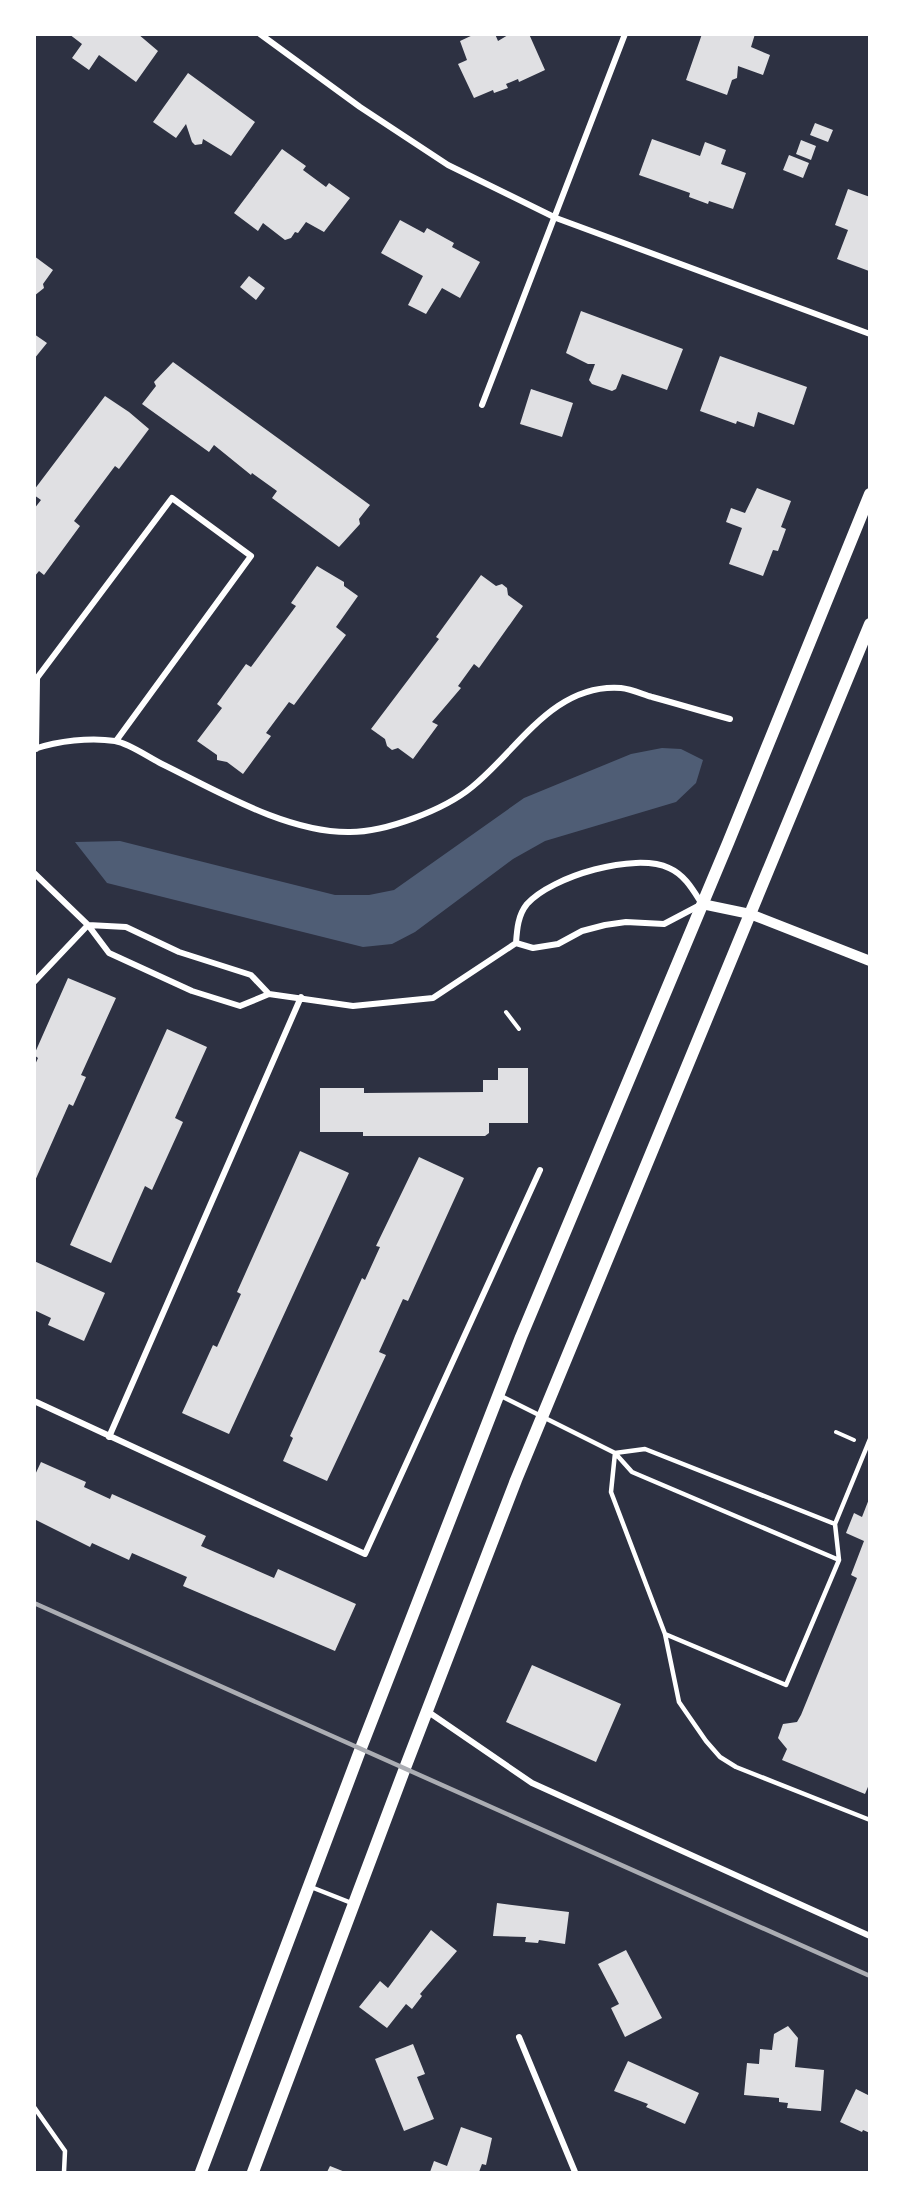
<svg xmlns="http://www.w3.org/2000/svg" width="904" height="2207" font-family="'Public Sans',sans-serif">
  <style>
    .water { fill: #4f5d75 }
    .building { fill: #e0e0e3 }
    .lines { fill: none; stroke-linecap: round; stroke-linejoin: round }
    .path { stroke: #fff; stroke-width: 4 }
    .service { stroke: #fff; stroke-width: 4.5 }
    .minor { stroke: #fff; stroke-width: 6 }
    .tertiary { stroke: #fff; stroke-width: 10 }
    .secondary { stroke: #fff; stroke-width: 12 }
    .rail { stroke: #abadb3; stroke-width: 4.5 }
  </style>
  <rect width="100%" height="100%" fill="#2d3142"/>
  <!-- water -->
  <path class="water" d="M 662,748 L 681,749 L 703,760 L 696,783 L 676,802 L 545,841 L 513,859 L 415,932 L 392,944 L 363,947 L 107,883 L 75,842 L 120,841 L 335,895 L 369,895 L 394,890 L 524,798 L 631,754 Z"/>
  <!-- building -->
  <path class="building" d="M 69,34 L 138,34 L 158,51 L 136,82 L 99,55 L 89,70 L 72,58 L 82,44 Z
    M 475,34 L 495,34 L 498,41 L 508,35 L 529,34 L 545,70 L 519,82 L 518,79 L 506,84 L 508,88 L 494,93 L 493,90 L 474,98 L 458,64 L 467,60 L 460,41 Z
    M 702,34 L 755,34 L 751,47 L 770,55 L 763,75 L 738,66 L 737,78 L 732,80 L 727,95 L 686,80 Z
    M 188,73 L 255,122 L 231,156 L 203,139 L 202,144 L 195,145 L 192,142 L 186,124 L 176,138 L 153,122 Z
    M 815,123 L 833,130 L 828,142 L 810,135 Z
    M 652,139 L 700,156 L 705,142 L 726,150 L 721,164 L 746,173 L 733,209 L 709,201 L 708,204 L 689,197 L 690,193 L 639,175 Z
    M 801,140 L 816,146 L 811,160 L 796,154 Z
    M 282,149 L 306,166 L 303,170 L 326,187 L 329,183 L 350,198 L 324,232 L 306,222 L 298,233 L 295,232 L 291,238 L 285,240 L 263,223 L 258,231 L 234,213 Z
    M 789,155 L 809,163 L 803,178 L 783,170 Z
    M 848,189 L 870,197 L 869,271 L 837,259 L 848,230 L 835,225 Z
    M 400,220 L 424,233 L 427,228 L 454,243 L 452,247 L 480,262 L 460,298 L 442,288 L 426,314 L 408,305 L 423,276 L 381,253 Z
    M 34,256 L 53,270 L 43,284 L 44,288 L 34,296 Z
    M 249,276 L 265,288 L 256,300 L 240,287 Z
    M 581,311 L 683,349 L 667,390 L 622,374 L 616,389 L 612,391 L 592,384 L 589,380 L 595,364 L 588,364 L 566,353 Z
    M 34,334 L 47,343 L 34,359 Z
    M 720,356 L 807,387 L 794,425 L 758,412 L 754,427 L 737,421 L 736,424 L 700,411 Z
    M 173,362 L 370,505 L 359,519 L 360,524 L 339,547 L 272,498 L 277,491 L 252,473 L 251,475 L 214,445 L 209,452 L 142,404 L 156,386 L 154,382 Z
    M 531,389 L 573,403 L 562,437 L 520,424 Z
    M 105,396 L 129,412 L 149,429 L 119,469 L 115,466 L 74,521 L 80,526 L 44,575 L 39,571 L 34,577 L 34,509 L 41,500 L 34,495 L 34,490 Z
    M 757,488 L 791,501 L 781,527 L 786,529 L 778,551 L 773,550 L 763,576 L 729,564 L 742,528 L 726,522 L 731,508 L 745,513 Z
    M 317,566 L 344,582 L 344,586 L 358,596 L 336,627 L 346,635 L 294,705 L 289,702 L 266,733 L 271,736 L 243,774 L 227,762 L 217,760 L 217,755 L 197,741 L 222,708 L 217,704 L 246,664 L 251,667 L 296,606 L 291,603 Z
    M 481,575 L 496,586 L 502,584 L 507,588 L 508,595 L 523,606 L 479,668 L 474,664 L 458,686 L 461,688 L 432,722 L 438,725 L 413,759 L 398,748 L 392,750 L 387,746 L 385,739 L 371,729 L 439,639 L 436,637 Z
    M 68,978 L 116,998 L 81,1075 L 86,1077 L 73,1106 L 69,1104 L 34,1183 L 34,1067 L 38,1058 L 34,1055 Z
    M 167,1029 L 207,1047 L 175,1118 L 183,1122 L 152,1190 L 145,1186 L 111,1263 L 70,1245 Z
    M 498,1068 L 528,1068 L 528,1123 L 489,1123 L 489,1133 L 485,1136 L 363,1136 L 363,1132 L 320,1132 L 320,1088 L 364,1088 L 364,1093 L 483,1092 L 483,1080 L 498,1080 Z
    M 300,1151 L 349,1173 L 229,1434 L 182,1413 L 213,1345 L 217,1347 L 241,1294 L 237,1292 Z
    M 419,1157 L 464,1178 L 408,1301 L 403,1299 L 379,1352 L 386,1355 L 327,1481 L 283,1461 L 293,1438 L 290,1436 L 362,1278 L 365,1280 L 380,1247 L 376,1246 Z
    M 34,1261 L 105,1293 L 84,1341 L 48,1325 L 51,1318 L 34,1310 Z
    M 41,1462 L 86,1482 L 84,1487 L 110,1499 L 112,1494 L 206,1536 L 201,1546 L 274,1578 L 278,1569 L 356,1604 L 335,1651 L 183,1586 L 187,1577 L 132,1553 L 129,1560 L 92,1543 L 90,1547 L 34,1519 L 34,1477 Z
    M 869,1499 L 870,1782 L 865,1794 L 782,1760 L 787,1749 L 778,1738 L 783,1724 L 797,1722 L 801,1715 L 857,1578 L 851,1575 L 864,1541 L 846,1533 L 854,1513 L 862,1517 Z
    M 532,1665 L 621,1704 L 596,1762 L 506,1722 Z
    M 497,1903 L 569,1912 L 565,1944 L 539,1940 L 538,1943 L 525,1942 L 526,1937 L 493,1936 Z
    M 431,1930 L 457,1951 L 420,1994 L 422,1996 L 412,2009 L 406,2004 L 387,2028 L 359,2007 L 380,1981 L 388,1988 Z
    M 626,1950 L 662,2018 L 625,2037 L 611,2008 L 619,2004 L 598,1964 Z
    M 788,2026 L 798,2038 L 795,2067 L 824,2070 L 821,2111 L 787,2108 L 788,2103 L 779,2102 L 779,2098 L 744,2095 L 747,2063 L 759,2064 L 760,2049 L 772,2050 L 774,2034 Z
    M 413,2044 L 425,2074 L 417,2077 L 434,2119 L 404,2131 L 375,2059 Z
    M 628,2061 L 699,2093 L 685,2124 L 646,2107 L 648,2104 L 614,2091 Z
    M 856,2089 L 870,2096 L 870,2133 L 863,2130 L 862,2132 L 840,2122 Z
    M 461,2127 L 492,2138 L 486,2165 L 482,2164 L 479,2172 L 430,2172 L 434,2161 L 447,2166 Z
    M 330,2166 L 345,2172 L 327,2172 Z"/>
  <g class="lines">
    <!-- path -->
    <path class="path" d="M 506,1012 L 519,1029
      M 836,1432 L 854,1440"/>
    <!-- service -->
    <path class="service" d="M 501,1396 L 615,1453 L 632,1472 L 839,1560
      M 615,1453 L 611,1492 L 665,1634 L 679,1702 L 706,1741 L 720,1757 L 736,1767 L 870,1820
      M 615,1453 L 645,1449 L 835,1524
      M 665,1634 L 786,1685 L 839,1560 L 835,1524 L 870,1439
      M 311,1887 L 354,1904
      M 34,2107 L 65,2151 L 64,2172"/>
    <!-- minor -->
    <path class="minor" d="M 260,34 L 360,107 L 448,165 L 556,218 L 870,334
      M 482,405 L 625,34
      M 34,749 C 58,741 90,737 115,741 C 131,744 149,758 164,765 C 219,792 288,833 350,832 C 386,832 444,810 472,787 C 518,750 553,683 621,688 C 631,689 642,694 652,697 C 678,704 704,712 730,719
      M 36,749 L 37,678 L 172,498 L 251,556 L 116,741
      M 34,873 L 88,925 L 109,953 L 192,991 L 240,1006 L 269,994 L 353,1006 L 433,998 L 516,943 C 517,929 518,915 527,904 C 552,876 635,852 669,868 C 685,875 693,890 702,904 L 664,924 L 626,922 L 605,925 L 582,931 L 558,944 L 533,948 L 516,943
      M 88,925 L 126,927 L 179,952 L 251,975 L 269,994
      M 34,982 L 88,925
      M 34,1401 L 365,1554 L 540,1170
      M 109,1437 L 301,997
      M 427,1711 L 532,1783 L 870,1936
      M 519,2037 L 575,2172"/>
    <!-- tertiary -->
    <path class="tertiary" d="M 702,904 L 750,914 L 870,961"/>
    <!-- secondary -->
    <path class="secondary" d="M 201,2172 L 361,1748 L 521,1337 L 728,843 L 870,494
      M 253,2172 L 405,1768 L 516,1480 L 870,624"/>
    <!-- rail -->
    <path class="rail" d="M 34,1603 L 870,1976"/>
  </g>
  <!-- border -->
  <rect width="904" height="2207" fill="none" stroke="#ffffff" stroke-width="72"/>
</svg>
